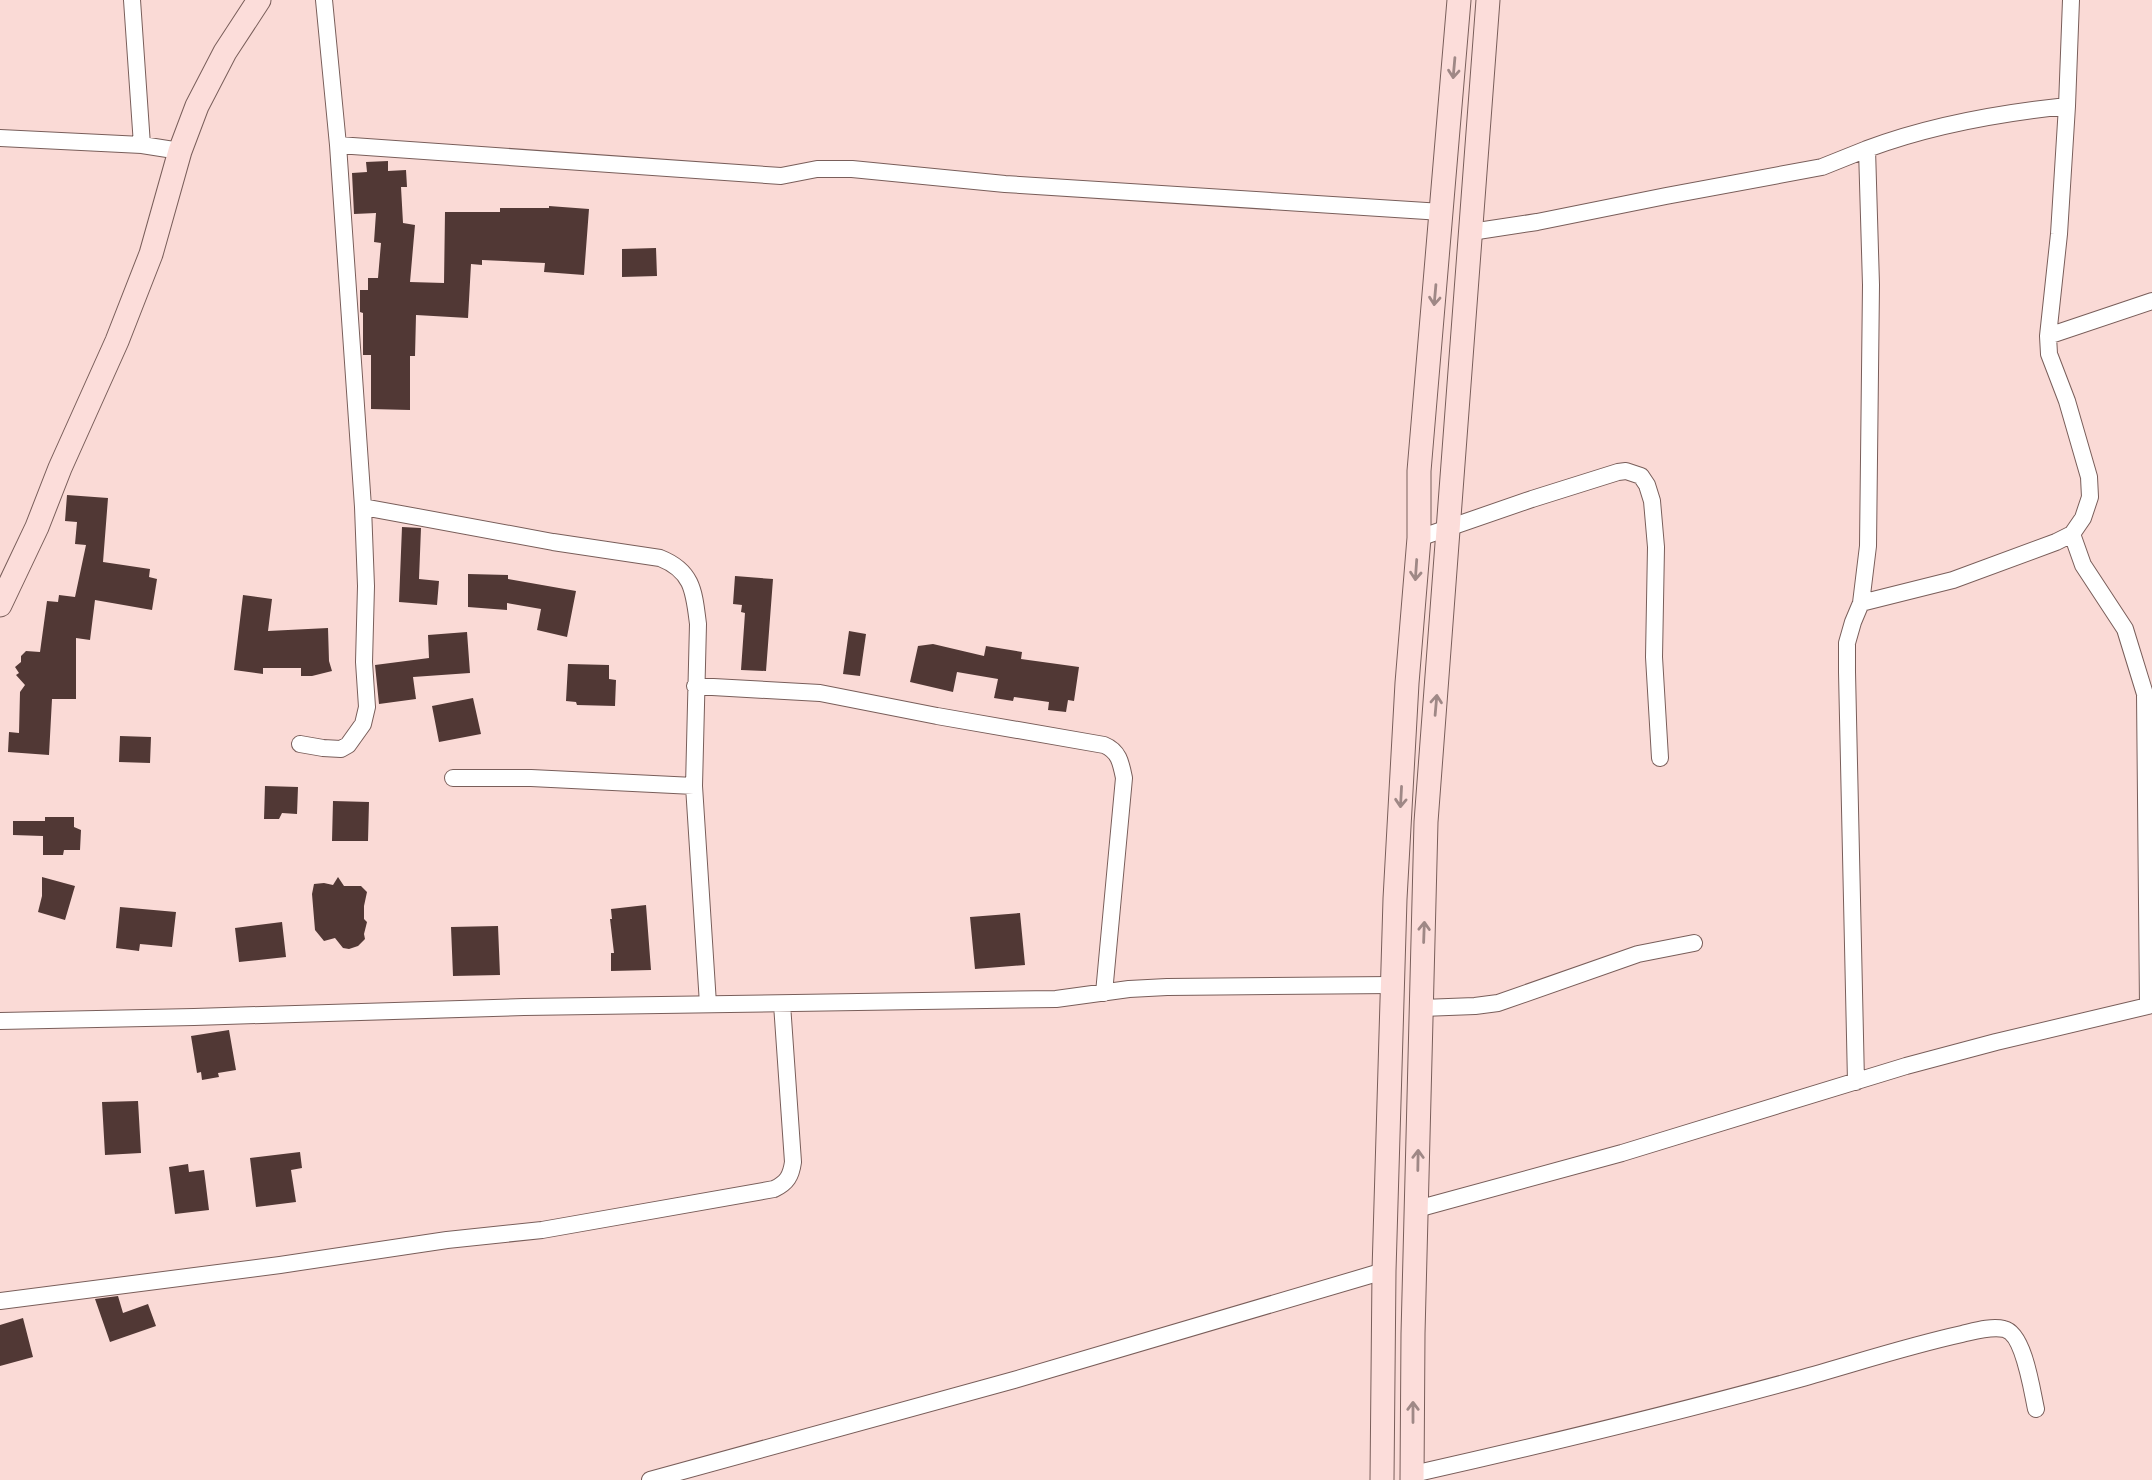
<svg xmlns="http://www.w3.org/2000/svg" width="2152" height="1480" font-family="Jost,sans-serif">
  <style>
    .building { fill: #513835 }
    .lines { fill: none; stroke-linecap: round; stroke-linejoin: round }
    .street-casing { stroke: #795e5a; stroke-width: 18 }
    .secondary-casing { stroke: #795e5a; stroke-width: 25 }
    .street { stroke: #fff; stroke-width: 16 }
    .secondary { stroke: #fcddda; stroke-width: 23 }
    .oneway { stroke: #9f8886 }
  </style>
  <rect width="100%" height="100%" fill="#fadad6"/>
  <!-- building -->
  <path class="building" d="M 388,161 L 388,171 L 406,170 L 407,187 L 401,187 L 403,223 L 415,225 L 410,282 L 444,283 L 445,212 L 500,212 L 500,208 L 549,208 L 549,206 L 589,209 L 584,275 L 544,272 L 545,263 L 482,260 L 482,265 L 471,264 L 468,318 L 416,315 L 415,356 L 410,356 L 410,410 L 371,409 L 371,355 L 363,355 L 363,313 L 360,312 L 360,290 L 368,290 L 368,278 L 378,278 L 381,243 L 374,242 L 376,213 L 354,214 L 352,173 L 367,172 L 366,162 Z
    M 656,248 L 657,276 L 622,277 L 622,249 Z
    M 67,495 L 108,498 L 103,562 L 150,569 L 149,577 L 157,579 L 152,610 L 95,600 L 90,640 L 76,638 L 76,699 L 52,699 L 49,755 L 8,752 L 9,732 L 19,733 L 20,692 L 25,685 L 16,675 L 19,673 L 15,667 L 21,662 L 21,656 L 26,651 L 40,652 L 47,601 L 58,602 L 59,595 L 75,597 L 86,545 L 75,544 L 77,522 L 65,521 Z
    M 402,527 L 421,528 L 419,579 L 439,581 L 437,605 L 399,602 Z
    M 468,574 L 508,575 L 508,579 L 576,591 L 567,637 L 537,630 L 541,609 L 507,603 L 507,610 L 468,607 Z
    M 735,576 L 773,579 L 766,671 L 741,670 L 745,613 L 741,612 L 742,605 L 733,604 Z
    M 243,595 L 272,599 L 268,631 L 328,628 L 329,661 L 332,671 L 312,676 L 301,676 L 301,668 L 263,668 L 263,674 L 234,670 Z
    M 849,631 L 866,634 L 860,676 L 843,674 Z
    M 467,632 L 470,673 L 413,677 L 416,699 L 379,704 L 375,665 L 429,658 L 428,635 Z
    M 933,644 L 984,656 L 986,646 L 1022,652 L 1021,659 L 1079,667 L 1074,701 L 1068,700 L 1066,712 L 1048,710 L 1049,702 L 1014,697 L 1013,701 L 994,698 L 998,679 L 957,672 L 953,692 L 910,682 L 918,646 Z
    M 568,664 L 609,665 L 609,679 L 616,680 L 615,706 L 577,705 L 576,702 L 566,701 Z
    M 473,698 L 481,734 L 439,742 L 432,706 Z
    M 120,736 L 151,737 L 150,763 L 119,762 Z
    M 265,786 L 298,787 L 297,814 L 282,813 L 279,819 L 264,819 Z
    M 333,801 L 369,802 L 368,841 L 332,841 Z
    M 45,817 L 74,817 L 74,827 L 81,830 L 80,850 L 64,850 L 63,855 L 43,855 L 43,836 L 13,835 L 13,821 L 45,821 Z
    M 42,877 L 75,886 L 65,920 L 38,912 L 42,896 Z
    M 338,877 L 344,886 L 361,886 L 367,892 L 364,906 L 364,919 L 367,922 L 364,934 L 365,939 L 358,946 L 349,949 L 343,948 L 335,938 L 324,941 L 315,930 L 312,894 L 314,884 L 324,883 L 333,885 Z
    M 646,905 L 651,970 L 611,971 L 611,953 L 614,953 L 610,919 L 612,919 L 611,909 Z
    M 120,907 L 176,912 L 172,947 L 140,944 L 139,951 L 116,948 Z
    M 1020,913 L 1025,965 L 975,969 L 970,917 Z
    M 282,922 L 286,957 L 239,962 L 235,928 Z
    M 498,926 L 500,975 L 453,976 L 451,927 Z
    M 229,1030 L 236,1070 L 218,1073 L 219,1077 L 202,1080 L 201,1072 L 197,1073 L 191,1036 Z
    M 138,1101 L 141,1153 L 105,1155 L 102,1102 Z
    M 300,1152 L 302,1168 L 291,1170 L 296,1202 L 256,1207 L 250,1158 Z
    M 188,1164 L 189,1172 L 204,1170 L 209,1210 L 175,1214 L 169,1167 Z
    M 118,1296 L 123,1313 L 148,1304 L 156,1326 L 110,1342 L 95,1299 Z
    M 23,1318 L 33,1357 L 0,1366 L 0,1325 Z"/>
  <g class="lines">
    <defs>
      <path id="street" d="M 132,0 L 142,145
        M 0,138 L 142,145 L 180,151
        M 338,145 L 781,176 L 817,169 L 852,169 L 1005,184 L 1442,212
        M 1471,232 L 1537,222 L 1666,196 L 1822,167 L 1867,149
        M 2048,336 L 2152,301
        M 363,507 L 553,542 L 660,558 C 693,571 694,592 698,624 L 694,786 L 708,1004
        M 2072,534 L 2083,565 L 2125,629 L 2145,694 L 2148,1006
        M 1419,538 L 1532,499 L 1618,472 L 1626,471 L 1641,476 L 1647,485 L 1652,501 L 1656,547 L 1654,657 L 1660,758
        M 1861,603 L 1953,580 L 2056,542 L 2072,534 L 2083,518 L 2090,497 L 2089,477 L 2067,401 L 2049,354 L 2048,336 L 2059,234 L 2067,106 L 2071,0
        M 695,686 L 820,693 L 937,716 L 1104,745 C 1119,751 1121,763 1124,778 L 1104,993
        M 300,744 L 323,748 L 341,749 L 348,745 L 363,724 L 367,707 L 364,662 L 366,586 L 363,507 L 338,145 L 324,0
        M 453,778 L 531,778 L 694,786
        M 1422,1008 L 1475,1006 L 1498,1003 L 1638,954 L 1694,943
        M 0,1021 L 194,1017 L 524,1007 L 1056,999 L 1129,989 L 1167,987 L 1393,985
        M 1856,1082 L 1847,672 L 1847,643 L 1853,622 L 1861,603 L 1868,546 L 1871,285 L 1867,149 C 1931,125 1999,113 2067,106
        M 1417,1209 L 1622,1153 L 1906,1066 L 1996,1042 L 2152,1005
        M 0,1301 L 280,1265 L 447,1240 L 542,1230 L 774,1189 C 787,1183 791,1176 793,1162 L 782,1004
        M 1413,1474 C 1542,1445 1671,1414 1799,1379 C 1853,1364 1907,1346 1962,1334 C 1975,1331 1991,1326 2004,1329 C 2024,1333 2032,1391 2036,1409
        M 650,1480 L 1014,1380 L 1384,1271"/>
      <path id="secondary" d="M 0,605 L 37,527 L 60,468 L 117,341 L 151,254 L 180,151 L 197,106 L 225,52 L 259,0
        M 1382,1480 L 1384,1271 L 1395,899 L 1407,683 L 1419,538 L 1419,471 L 1459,0
        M 1412,1480 L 1413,1334 L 1426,822 L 1488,0"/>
    </defs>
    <!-- street casing -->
    <use href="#street" class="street-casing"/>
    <!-- secondary casing -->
    <use href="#secondary" class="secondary-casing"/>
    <!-- street -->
    <use href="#street" class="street"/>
    <!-- secondary -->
    <use href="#secondary" class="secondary"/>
  </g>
  <!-- one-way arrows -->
  <defs><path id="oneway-shaft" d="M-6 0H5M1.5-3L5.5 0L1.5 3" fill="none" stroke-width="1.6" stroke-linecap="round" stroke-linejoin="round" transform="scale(1.75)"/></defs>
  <g class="oneway">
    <use href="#oneway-shaft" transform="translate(1454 68) rotate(95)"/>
    <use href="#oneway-shaft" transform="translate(1435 295) rotate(95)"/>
    <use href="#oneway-shaft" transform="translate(1416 570) rotate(94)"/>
    <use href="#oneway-shaft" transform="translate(1436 705) rotate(-85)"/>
    <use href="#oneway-shaft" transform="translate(1401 797) rotate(93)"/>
    <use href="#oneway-shaft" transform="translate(1424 932) rotate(-88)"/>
    <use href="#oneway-shaft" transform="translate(1418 1160) rotate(-89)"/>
    <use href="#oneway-shaft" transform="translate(1413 1412) rotate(-90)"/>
  </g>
</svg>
